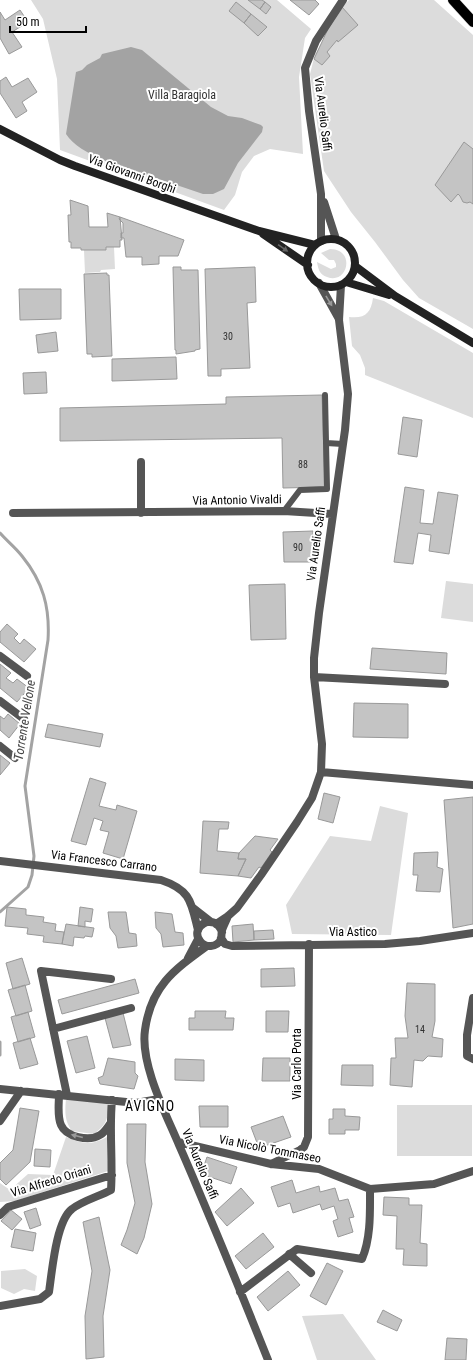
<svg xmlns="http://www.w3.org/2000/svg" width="473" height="1360" font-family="'Roboto Condensed',sans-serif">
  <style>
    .green { fill: #dcdcdc }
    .water { fill: #a3a3a3 }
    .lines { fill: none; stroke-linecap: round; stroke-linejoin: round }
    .stream { stroke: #a3a3a3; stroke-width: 3 }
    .building { fill: #c4c4c4; stroke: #999 }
    .primary-casing { stroke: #dbdbdb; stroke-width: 11 }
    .pedestrian { stroke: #555; stroke-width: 6 }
    .minor { stroke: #555; stroke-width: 8 }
    .tertiary { stroke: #555; stroke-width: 8 }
    .secondary { stroke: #222; stroke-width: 8 }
    .primary { stroke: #000; stroke-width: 10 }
    .oneway { fill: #646464 }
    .oneway2 { fill: #999 }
    .labels { text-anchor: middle; stroke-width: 4; stroke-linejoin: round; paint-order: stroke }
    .number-label { font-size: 10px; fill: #313131 }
    .park-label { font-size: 12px; fill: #333; stroke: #fff }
    .street-label { font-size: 12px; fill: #000; stroke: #fff }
    .water-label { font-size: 13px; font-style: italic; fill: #444; stroke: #fff }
    .quarter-label { font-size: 14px; letter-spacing: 1px; fill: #000; stroke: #fff }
  </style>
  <rect width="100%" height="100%" fill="#fff"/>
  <!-- green -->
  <path class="green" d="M 31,0 L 277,0 L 311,29 L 305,38 L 299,77 L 303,154 L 270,149 L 254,156 L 242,172 L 235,195 L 224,210 L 60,150 L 57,79 L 43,19 Z
    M 349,0 L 434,0 L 473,35 L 473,329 L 419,298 L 403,280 L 375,242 L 351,212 L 324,171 L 310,74 L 315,54 L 343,6 Z
    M 106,247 L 114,247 L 115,269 L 101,270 L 100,272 L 85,273 L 84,250 L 106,250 Z
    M 330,249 C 356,249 348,285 327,277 C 320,275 318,269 317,262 L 331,269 L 336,267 L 336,264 L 334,260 L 329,260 L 321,253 Z
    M 373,298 L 384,301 L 473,353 L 473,418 L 365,375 L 365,368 L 360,355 L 352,346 L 349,317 C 365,319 371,313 373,298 Z
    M 446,581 L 473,584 L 473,622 L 441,618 Z
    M 380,806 L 408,813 L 391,935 L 292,934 L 286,905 L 330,836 L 371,841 Z
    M 66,1098 L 109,1103 C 107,1120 108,1123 94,1134 L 72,1131 C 64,1120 65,1111 66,1098 Z
    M 397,1105 L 472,1105 L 472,1156 L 397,1156 Z
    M 66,1137 C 83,1144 90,1146 107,1137 L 108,1171 L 15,1201 L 0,1202 L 0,1183 L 10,1190 L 28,1174 L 53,1175 Z
    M 25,1269 L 37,1276 L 35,1291 L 24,1289 L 14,1294 L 1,1288 L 1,1271 Z
    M 343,1314 L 376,1360 L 317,1360 L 302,1316 Z"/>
  <!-- water -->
  <path class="water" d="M 131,47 L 142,50 L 211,107 L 228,116 L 242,118 L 261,125 L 263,127 L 262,132 L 238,163 L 224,189 L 213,194 L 203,194 L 100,159 C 88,153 73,145 66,134 L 76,72 L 82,70 L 87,65 L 100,58 L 102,54 Z"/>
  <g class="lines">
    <!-- stream -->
    <path class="stream" d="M 0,533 C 7,541 15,547 22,556 C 43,582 50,607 48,640 L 25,786 L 34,856 L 32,875 L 28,887 L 0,912
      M 0,1042 L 0,1055"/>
  </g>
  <!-- building -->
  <path class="building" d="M 248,0 L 262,0 L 265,2 L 260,9 Z
    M 290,0 L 315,0 L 319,4 L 309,15 Z
    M 236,2 L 251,14 L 244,23 L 229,11 Z
    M 265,2 L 271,7 L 266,14 L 260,9 Z
    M 342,7 L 358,25 L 338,42 L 337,40 L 327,52 L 330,56 L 322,65 L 314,59 L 328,29 Z
    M 20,10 L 28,22 L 12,32 L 22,47 L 9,54 L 0,38 L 0,12 L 5,20 Z
    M 251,14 L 267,27 L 258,36 L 244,23 Z
    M 6,77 L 12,87 L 28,78 L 37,92 L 22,102 L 27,111 L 16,118 L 0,93 L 0,81 Z
    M 464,142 L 473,149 L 473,204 L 470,202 L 467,203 L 463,202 L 460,196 L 458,194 L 451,202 L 435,185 Z
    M 70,200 L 88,206 L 89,227 L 108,227 L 107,213 L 120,217 L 122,240 L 120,240 L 120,247 L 106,247 L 106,250 L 81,250 L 81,248 L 71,248 L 71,242 L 69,242 L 68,215 L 71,215 Z
    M 120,217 L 184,240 L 178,256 L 159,256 L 159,264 L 142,265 L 142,257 L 126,257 L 124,238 L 121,238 L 121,233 L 123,233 L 123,223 L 119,219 Z
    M 173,267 L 181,267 L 181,270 L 198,270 L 200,349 L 195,350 L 195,351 L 176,354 L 176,350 L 175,350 Z
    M 255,267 L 256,302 L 247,303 L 250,368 L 221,369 L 221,376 L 208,376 L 205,269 Z
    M 107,273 L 107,275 L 109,275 L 112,356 L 92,357 L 92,354 L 87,354 L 84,274 Z
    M 19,289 L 61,289 L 61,319 L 20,320 Z
    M 56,332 L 58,351 L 38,353 L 36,335 Z
    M 176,357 L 177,379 L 112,381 L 112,359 Z
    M 46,372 L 47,393 L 24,394 L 23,373 Z
    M 322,395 L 325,487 L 283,488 L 282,438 L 60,441 L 60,408 L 226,404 L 226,397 Z
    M 403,417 L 422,420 L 417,457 L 398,454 Z
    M 405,487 L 424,490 L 420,523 L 433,524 L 438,492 L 458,495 L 449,554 L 429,551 L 431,535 L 418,533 L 413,564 L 394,562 Z
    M 313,531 L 313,562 L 284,562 L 283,532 Z
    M 285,584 L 286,639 L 251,640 L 249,585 Z
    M 7,624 L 18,634 L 14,638 L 20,644 L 24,639 L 36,649 L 24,662 L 0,642 L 0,632 Z
    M 372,648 L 447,653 L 446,674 L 370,669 Z
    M 0,664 L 11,673 L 6,678 L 13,683 L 17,679 L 29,688 L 17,702 L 0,688 Z
    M 354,703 L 408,704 L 408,738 L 353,737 Z
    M 8,714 L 20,724 L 9,738 L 0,730 L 0,716 L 4,719 Z
    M 48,724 L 103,734 L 100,747 L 45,737 Z
    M 0,755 L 10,763 L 0,775 Z
    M 90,778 L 106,783 L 99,806 L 116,810 L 117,805 L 137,811 L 123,859 L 103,853 L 109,832 L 100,830 L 103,821 L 94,818 L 86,845 L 71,841 Z
    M 324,793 L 340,797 L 333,823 L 318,819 Z
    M 473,797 L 473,924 L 453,928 L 444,800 Z
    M 203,821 L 229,822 L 228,829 L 219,829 L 217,851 L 239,853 L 238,859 L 246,859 L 238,876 L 200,873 Z
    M 255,836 L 278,839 L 270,850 L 272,852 L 261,868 L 259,867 L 251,878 L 238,876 L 246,859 L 238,859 L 239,853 Z
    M 438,852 L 437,867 L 443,869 L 440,892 L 416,891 L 418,875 L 413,875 L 414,853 Z
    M 7,907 L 26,909 L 26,915 L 44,917 L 43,922 L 56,924 L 55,931 L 64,932 L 62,944 L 43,942 L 44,936 L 27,934 L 28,928 L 5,926 Z
    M 80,907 L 93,909 L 91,922 L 85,921 L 85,927 L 78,926 Z
    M 108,912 L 126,912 L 129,933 L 136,934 L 137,946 L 118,948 L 116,936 L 110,928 Z
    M 155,912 L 172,914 L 175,932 L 183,933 L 184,945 L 163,947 L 161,934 L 156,928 Z
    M 66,924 L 94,928 L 92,937 L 85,936 L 84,938 L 74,937 L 73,946 L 62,944 Z
    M 253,924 L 254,940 L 233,942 L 232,926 Z
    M 273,930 L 274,939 L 254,940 L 254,931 Z
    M 22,958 L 30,984 L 13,989 L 6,963 Z
    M 294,968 L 295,986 L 261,987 L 261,969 Z
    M 135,979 L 139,993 L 62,1014 L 58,1000 Z
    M 407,983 L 435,984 L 435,1021 L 432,1037 L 443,1039 L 442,1057 L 428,1056 L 423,1061 L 414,1060 L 412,1087 L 390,1085 L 391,1058 L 396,1058 L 395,1038 L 408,1038 L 405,1016 Z
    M 25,985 L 32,1011 L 16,1016 L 8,990 Z
    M 195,1011 L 226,1011 L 225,1018 L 234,1018 L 233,1030 L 189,1030 L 189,1018 L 195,1018 Z
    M 266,1011 L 289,1011 L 288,1032 L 266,1032 Z
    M 28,1012 L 35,1037 L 18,1042 L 11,1017 Z
    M 123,1013 L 131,1045 L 113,1048 L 105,1018 Z
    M 87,1036 L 95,1068 L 76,1073 L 67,1041 Z
    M 30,1038 L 38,1064 L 20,1069 L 13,1043 Z
    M 108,1058 L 135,1062 L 135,1073 L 138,1076 L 134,1089 L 100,1084 L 98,1078 L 103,1076 Z
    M 263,1058 L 290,1058 L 290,1081 L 262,1081 Z
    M 175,1059 L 204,1060 L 204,1081 L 175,1080 Z
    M 342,1065 L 373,1065 L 373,1086 L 341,1085 Z
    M 199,1106 L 228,1106 L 228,1127 L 200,1127 Z
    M 20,1108 L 39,1111 L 30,1162 L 6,1185 L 0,1179 L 0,1163 L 13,1150 Z
    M 333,1109 L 345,1109 L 345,1116 L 360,1117 L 359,1130 L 345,1130 L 345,1134 L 329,1134 L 329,1119 L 333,1119 Z
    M 283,1116 L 291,1137 L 259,1148 L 251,1127 Z
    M 127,1124 L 146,1124 L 145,1162 L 152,1204 L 144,1238 L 137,1254 L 121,1245 L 127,1230 L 135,1203 L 127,1163 Z
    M 35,1149 L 51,1150 L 50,1167 L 34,1166 Z
    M 207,1157 L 237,1167 L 231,1184 L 201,1174 Z
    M 292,1180 L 296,1193 L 319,1186 L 320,1192 L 335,1188 L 339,1201 L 348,1199 L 354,1217 L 349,1218 L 353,1232 L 338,1237 L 333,1221 L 338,1219 L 334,1206 L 322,1210 L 320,1204 L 293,1213 L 290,1203 L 278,1207 L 271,1187 Z
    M 241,1188 L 254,1203 L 227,1226 L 215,1212 Z
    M 384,1197 L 409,1198 L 409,1205 L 422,1205 L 420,1243 L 427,1244 L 427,1266 L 403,1265 L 404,1249 L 396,1249 L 397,1216 L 383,1215 Z
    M 36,1208 L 41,1225 L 30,1229 L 24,1212 Z
    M 11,1210 L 22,1219 L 12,1230 L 1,1221 Z
    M 99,1217 L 110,1270 L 103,1316 L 104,1357 L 86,1359 L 85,1316 L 92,1271 L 83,1222 Z
    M 15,1229 L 36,1233 L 33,1251 L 11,1247 Z
    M 263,1233 L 274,1247 L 246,1269 L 235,1256 Z
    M 327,1263 L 343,1271 L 326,1305 L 310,1296 Z
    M 288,1271 L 300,1285 L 268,1311 L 257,1297 Z
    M 383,1310 L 402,1320 L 397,1331 L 377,1322 Z
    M 447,1338 L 467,1339 L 466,1360 L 445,1360 Z"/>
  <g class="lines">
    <defs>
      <path id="primary" d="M 453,0 L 473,22"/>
    </defs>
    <!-- primary casing -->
    <use href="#primary" class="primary-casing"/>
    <!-- pedestrian -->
    <path class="pedestrian" d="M 326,443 L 343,444
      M 284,511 L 300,490 L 327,489 L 325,395"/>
    <!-- minor -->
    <path class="minor" d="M 319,283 L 339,319
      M 141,462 L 141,513
      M 13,513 L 284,511 L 332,514
      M 0,656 L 27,676
      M 314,677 L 445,684
      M 0,701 L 24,719
      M 0,746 L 15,758
      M 321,772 L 473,785
      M 0,861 L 161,880 C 191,890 191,902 198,930
      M 193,908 L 211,922
      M 216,924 L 228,916 L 237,908 L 261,875 L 297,822 L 312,798 L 321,772 L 322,744 L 314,677 L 314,658 L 319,613 L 345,430 L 348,394 L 339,320 L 341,285
      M 222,932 C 214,911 189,927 200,941 C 205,948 217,948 221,939 C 222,936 221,933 222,930 C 224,925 226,921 228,916
      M 221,938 L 225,944 L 232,946 L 385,944 L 420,941 L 473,933
      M 207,946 C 174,970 151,986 145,1030 C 140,1064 166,1114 179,1145 C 191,1172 202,1199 213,1225 C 232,1270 250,1315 268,1360
      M 188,958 L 198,939
      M 473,998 L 467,1035 L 467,1056 L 473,1059
      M 53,1029 L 131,1008
      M 0,1089 L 136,1103 L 159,1099
      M 59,1094 C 59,1104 57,1116 61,1125 C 66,1137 89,1142 100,1135 C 104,1133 107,1128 110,1124
      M 67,1095 L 41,971 L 111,979
      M 0,1121 L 21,1091
      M 178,1142 L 271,1164 L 319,1169 L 370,1189 L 434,1184 L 473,1171
      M 271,1164 L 300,1150 L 304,1147 L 308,1137 L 309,944
      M 0,1215 L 8,1207 L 112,1175
      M 289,1254 L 311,1273
      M 240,1292 L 297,1249 L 362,1259 C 371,1238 370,1212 370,1189
      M 0,1306 L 40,1299 L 49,1292 C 52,1272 56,1221 72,1209 C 82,1201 100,1196 111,1190 C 113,1160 109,1131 112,1100"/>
    <!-- tertiary -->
    <path class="tertiary" d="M 324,202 L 336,239
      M 321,241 L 321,194 L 309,111 L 305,68 L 316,41 L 343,0"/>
    <!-- secondary -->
    <path class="secondary" d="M 0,129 L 60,160 L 75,166 L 259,231 L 315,245
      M 263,234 L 308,265
      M307 263a24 24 0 1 1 48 0a24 24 0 1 1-48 0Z
      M 355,266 L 395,296 L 473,343
      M 346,282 L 389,295"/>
    <!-- primary -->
    <use href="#primary" class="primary"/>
  </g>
  <!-- one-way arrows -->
  <defs><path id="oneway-solid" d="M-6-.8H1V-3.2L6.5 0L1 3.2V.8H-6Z"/></defs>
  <use class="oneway" href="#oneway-solid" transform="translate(283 248) rotate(35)"/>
  <g class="oneway2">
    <use href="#oneway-solid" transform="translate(329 301) rotate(59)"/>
    <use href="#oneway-solid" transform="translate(77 1136) rotate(-166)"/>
  </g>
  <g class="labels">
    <!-- number labels -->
    <g class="number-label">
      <text x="228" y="340">30</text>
      <text x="303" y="468">88</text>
      <text x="298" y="551">90</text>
      <text x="420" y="1033">14</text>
    </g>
    <!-- park labels -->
    <g class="park-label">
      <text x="182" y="99">Villa Baragiola</text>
    </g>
    <!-- street labels -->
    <g class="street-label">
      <text transform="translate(323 114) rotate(83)" y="4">Via Aurelio Saffi</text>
      <text transform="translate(132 174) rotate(20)" y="4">Via Giovanni Borghi</text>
      <text transform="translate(237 500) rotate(-1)" y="4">Via Antonio Vivaldi</text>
      <text transform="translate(316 544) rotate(-82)" y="4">Via Aurelio Saffi</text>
      <text transform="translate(104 861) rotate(7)" y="4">Via Francesco Carrano</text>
      <text x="353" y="936">Via Astico</text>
      <text transform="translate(297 1064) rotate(-90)" y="4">Via Carlo Porta</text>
      <text transform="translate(270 1149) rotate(11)" y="4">Via Nicolò Tommaseo</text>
      <text transform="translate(200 1164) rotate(67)" y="4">Via Aurelio Saffi</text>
      <text transform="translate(51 1181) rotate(-17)" y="4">Via Alfredo Oriani</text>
    </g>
    <!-- water labels -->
    <g class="water-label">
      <text transform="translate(24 720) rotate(-81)" y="5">Torrente Vellone</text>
    </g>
    <!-- quarter labels -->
    <g class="quarter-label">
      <text x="150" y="1111">AVIGNO</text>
    </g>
  </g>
  <!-- scale -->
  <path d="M10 26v6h76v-6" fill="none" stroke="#000000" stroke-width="2"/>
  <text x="16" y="26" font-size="12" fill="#000000" stroke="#ffffff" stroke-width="3" paint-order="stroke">50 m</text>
</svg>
